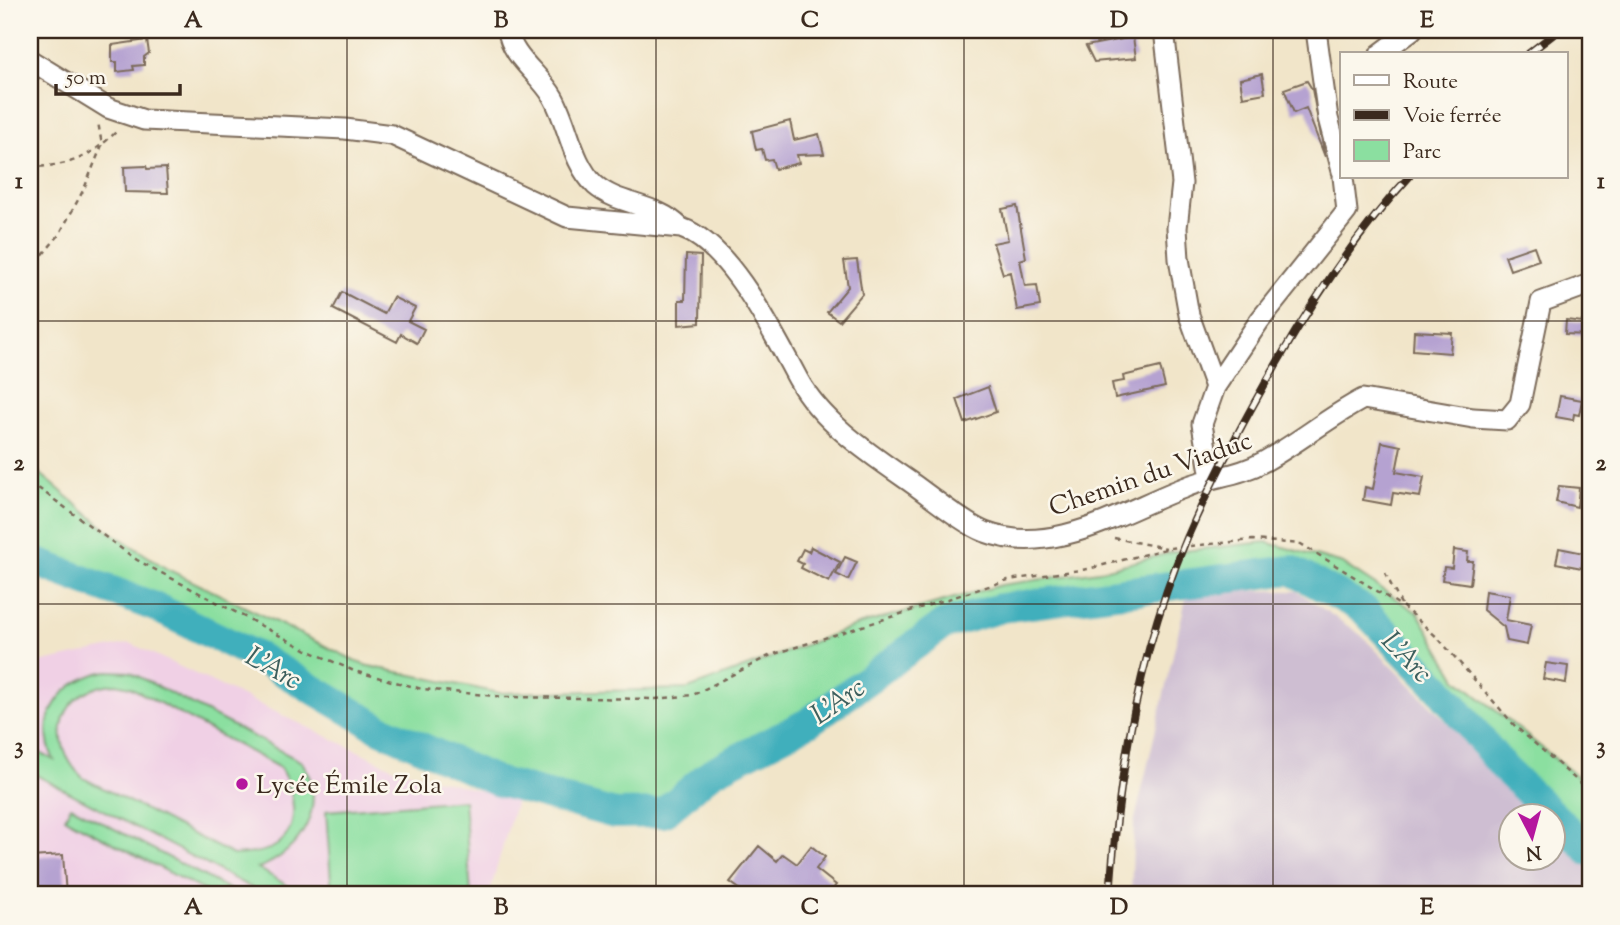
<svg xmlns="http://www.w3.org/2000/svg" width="1620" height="925" font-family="'Sorts Mill Goudy',serif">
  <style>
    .built { fill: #f0d0e5 }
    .industrial { fill: #cebed2 }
    .green { fill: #8bdfa0; stroke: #63845f; stroke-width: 2; fill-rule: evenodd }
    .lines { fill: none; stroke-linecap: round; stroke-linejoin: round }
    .river { stroke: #40afbc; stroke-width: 30 }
    .building { fill: #b5a2d1 }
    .minor-casing { stroke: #7b6b5a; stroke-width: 23 }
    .path { stroke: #7b6b5a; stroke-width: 2.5; stroke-dasharray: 5 5; stroke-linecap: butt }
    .minor { stroke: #fff; stroke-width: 19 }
    .rail-casing { stroke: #3b2a1e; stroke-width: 8 }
    .rail { stroke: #fbf7ec; stroke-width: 5; stroke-dasharray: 16; stroke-linecap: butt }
    .grid { fill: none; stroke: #3b2a1e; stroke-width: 2; stroke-opacity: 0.55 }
    .poi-dot { fill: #b5179e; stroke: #fbf7ec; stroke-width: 2.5 }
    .labels { text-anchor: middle; stroke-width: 5; stroke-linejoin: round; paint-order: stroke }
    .street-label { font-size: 26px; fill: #3b2a1e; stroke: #fbf7ec }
    .poi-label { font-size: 26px; fill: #3b2a1e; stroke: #fbf7ec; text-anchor: start }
    .water-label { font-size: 28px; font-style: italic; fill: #3d5f5d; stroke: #fbf7ec }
    .neatline { fill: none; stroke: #3b2a1e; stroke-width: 2.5 }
    .grid-label { font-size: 23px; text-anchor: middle; font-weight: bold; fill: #3b2a1e }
  </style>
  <rect width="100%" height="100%" fill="#fbf7ec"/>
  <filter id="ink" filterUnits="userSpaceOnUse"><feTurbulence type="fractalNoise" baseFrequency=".0143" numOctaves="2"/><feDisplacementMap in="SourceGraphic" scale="14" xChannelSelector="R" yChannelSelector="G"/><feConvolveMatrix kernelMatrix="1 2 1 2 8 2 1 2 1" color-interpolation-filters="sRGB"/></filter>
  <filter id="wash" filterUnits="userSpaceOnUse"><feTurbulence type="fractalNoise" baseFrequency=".00686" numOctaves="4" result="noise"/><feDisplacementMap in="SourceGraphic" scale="28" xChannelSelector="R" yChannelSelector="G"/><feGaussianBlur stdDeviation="1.57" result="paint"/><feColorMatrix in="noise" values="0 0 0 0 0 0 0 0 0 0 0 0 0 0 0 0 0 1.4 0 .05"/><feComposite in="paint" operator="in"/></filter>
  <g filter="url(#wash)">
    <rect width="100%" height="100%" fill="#f1e5c9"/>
    <!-- built -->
    <path class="built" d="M 130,643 L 394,768 L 516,800 L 489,895 L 30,895 L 30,665 Z"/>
    <!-- industrial -->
    <path class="industrial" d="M 1188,590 L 1297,591 L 1361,635 L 1540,816 L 1512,816 L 1512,858 L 1554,858 L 1554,830 L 1590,865 L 1590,895 L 1131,895 L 1134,824 Z"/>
    <!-- green -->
    <path class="green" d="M 30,465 L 106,529 L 167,569 L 364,665 L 499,693 L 688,689 L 858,625 L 1001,585 L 1099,571 L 1173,552 L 1266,542 L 1343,564 L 1418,613 L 1457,679 L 1590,787 L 1590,851 L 1505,769 L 1439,688 L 1363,609 L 1291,570 L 1001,608 L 943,625 L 809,722 L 712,772 L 663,813 L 615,814 L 496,781 L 379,728 L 258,657 L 140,602 L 30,560 Z
      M 107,671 L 130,672 L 302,762 C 330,805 300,853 258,868 L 303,895 L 265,895 L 30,772 L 30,748 L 54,760 C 33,715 64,679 107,671 ZM 116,684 L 130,687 L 280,768 C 294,790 302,827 277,845 C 265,853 247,854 233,855 L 83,778 C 44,741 60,687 116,684 Z
      M 464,800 L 471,895 L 332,895 L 326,811 Z
      M 71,806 L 240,895 L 212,895 L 65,818 Z"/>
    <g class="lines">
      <!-- river -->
      <path class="river" d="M 30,560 L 155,607 L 258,657 L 379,728 L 496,781 L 615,814 L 663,813 L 712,772 L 809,722 L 943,625 L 1001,608 L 1291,570 L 1363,609 L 1439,688 L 1505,769 L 1590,851"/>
    </g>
    <g id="blocks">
      <!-- building -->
      <path class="building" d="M 1133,37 L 1136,58 L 1094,62 L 1086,46 Z
        M 147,40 L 149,53 L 144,57 L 144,65 L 133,66 L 134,70 L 117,72 L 117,62 L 112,62 L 112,45 Z
        M 1262,74 L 1265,93 L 1243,97 L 1240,79 Z
        M 1307,81 L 1312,89 L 1325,157 L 1306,108 L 1294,113 L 1284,89 Z
        M 790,121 L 794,140 L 819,134 L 824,154 L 797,155 L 799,163 L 775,169 L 772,159 L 765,160 L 762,149 L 756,150 L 752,131 Z
        M 146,166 L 147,169 L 166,168 L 168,193 L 125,192 L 124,167 Z
        M 1017,206 L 1026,258 L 1020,260 L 1025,286 L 1037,285 L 1040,306 L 1017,310 L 1010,272 L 1003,274 L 993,243 L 1008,240 L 1002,209 Z
        M 1534,246 L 1539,260 L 1510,270 L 1505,256 Z
        M 686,255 L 701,256 L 700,323 L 679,325 L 679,300 L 685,300 Z
        M 857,260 L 862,294 L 839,321 L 827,312 L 848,287 L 844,261 Z
        M 342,292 L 384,314 L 393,297 L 415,308 L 408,321 L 424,329 L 417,343 L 401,334 L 397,342 L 333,309 Z
        M 1566,320 L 1590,323 L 1590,335 L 1565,334 Z
        M 1414,331 L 1452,333 L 1450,353 L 1413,350 Z
        M 1160,367 L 1165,387 L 1115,398 L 1112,383 L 1124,381 L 1123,376 Z
        M 988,387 L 996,412 L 965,423 L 957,399 Z
        M 1560,396 L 1582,400 L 1579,415 L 1574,414 L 1573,420 L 1556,417 Z
        M 1382,442 L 1401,446 L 1396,472 L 1424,477 L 1420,497 L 1393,493 L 1391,505 L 1363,500 L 1365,487 L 1373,489 Z
        M 1559,486 L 1579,488 L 1577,507 L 1556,502 Z
        M 811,547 L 840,562 L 829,582 L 801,568 L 803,564 L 797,561 L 803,549 L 809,552 Z
        M 1559,548 L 1584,553 L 1582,568 L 1556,563 Z
        M 1454,550 L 1468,552 L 1467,561 L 1473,561 L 1470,584 L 1442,580 L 1444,567 L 1452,568 Z
        M 845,557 L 857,562 L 848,580 L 836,574 Z
        M 1485,591 L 1510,595 L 1506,620 L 1531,625 L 1527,645 L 1507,641 L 1504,627 L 1483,610 Z
        M 1546,663 L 1568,666 L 1566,683 L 1543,679 Z
        M 759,846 L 777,861 L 783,854 L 797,864 L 811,846 L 825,857 L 816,869 L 836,885 L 828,895 L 748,895 L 730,882 Z
        M 63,855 L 66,895 L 30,895 L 30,857 Z"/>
    </g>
  </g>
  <g filter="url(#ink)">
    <use href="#blocks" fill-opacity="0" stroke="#7b6b5a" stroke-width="2"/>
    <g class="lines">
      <defs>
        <path id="minor" d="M 508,30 C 511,57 540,74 553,97 C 568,123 572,163 595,185 C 619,206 655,202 681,228
          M 1164,30 L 1182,183 L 1177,228 L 1179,259 L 1189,315 L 1215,387 L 1202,424 L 1211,478
          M 1316,30 L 1328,118 L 1342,171
          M 1380,54 L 1412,30
          M 30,60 L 108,108 L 144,120 L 345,129 L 392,135 L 567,217 L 681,228 C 730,244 774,335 798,379 C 821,421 867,452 906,479 C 927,493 962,523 985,532 C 1053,558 1124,510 1186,487 C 1213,476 1239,476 1265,461 C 1299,442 1329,417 1363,399 L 1473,418 L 1507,420 L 1520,404 L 1541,302 L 1590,284
          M 1215,387 L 1260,320 L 1347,211 L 1343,177"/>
      </defs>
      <!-- minor casing -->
      <use href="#minor" class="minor-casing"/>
      <!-- path -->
      <path class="path" d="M 30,94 L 33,82
        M 30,167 C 70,166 88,159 117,131
        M 30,270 L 59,235 L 84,189 L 102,145 L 98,122
        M 30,482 L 137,560 L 305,649 L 354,671 L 422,689 L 506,697 L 656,699 L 693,695 L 771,655 L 1008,580 L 1088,569 L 1169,548 L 1253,540 L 1301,544 L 1403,607 L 1438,638 L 1515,726 L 1590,792
        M 1114,538 L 1166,548
        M 1385,573 L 1401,604"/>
      <!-- minor -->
      <use href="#minor" class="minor"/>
      <defs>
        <path id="rail" d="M 1528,54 L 1559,30
          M 1110,895 C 1118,776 1140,649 1187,538 C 1213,478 1244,420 1277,363 C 1315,297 1357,233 1409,177"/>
      </defs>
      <!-- rail casing -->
      <use href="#rail" class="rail-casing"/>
      <!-- rail -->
      <use href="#rail" class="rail"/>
    </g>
  </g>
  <!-- grid -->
  <path class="grid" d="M 347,30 L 347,895M 656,30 L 656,895M 964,30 L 964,895M 1273,30 L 1273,895M 30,321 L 1590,321M 30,604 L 1590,604"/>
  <!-- markers -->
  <circle class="poi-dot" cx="242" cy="784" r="7"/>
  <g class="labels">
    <!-- street labels -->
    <g class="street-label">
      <text transform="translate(1150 473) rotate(-19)" y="9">Chemin du Viaduc</text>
    </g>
    <!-- poi labels -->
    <g class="poi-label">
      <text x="256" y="793">Lycée Émile Zola</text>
    </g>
    <!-- water labels -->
    <g class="water-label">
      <text transform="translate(1408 656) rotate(46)" y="10">L'Arc</text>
      <text transform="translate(274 667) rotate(29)" y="10">L'Arc</text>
      <text transform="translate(837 700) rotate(-35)" y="10">L'Arc</text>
    </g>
  </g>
  <!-- margin -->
  <rect width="1620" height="925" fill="none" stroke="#fbf7ec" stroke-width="77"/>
  <!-- legend -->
  <rect x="1340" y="52" width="228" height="126" fill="#fbf7ec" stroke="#aea59a" stroke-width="2"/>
  <rect x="1354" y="75" width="35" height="10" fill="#ffffff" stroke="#aea59a" stroke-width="2"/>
  <text x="1403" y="88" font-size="21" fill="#3b2a1e">Route</text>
  <rect x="1354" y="110" width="35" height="10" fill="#3b2a1e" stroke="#aea59a" stroke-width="2"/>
  <text x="1403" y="122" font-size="21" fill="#3b2a1e">Voie ferrée</text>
  <rect x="1354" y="140" width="35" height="21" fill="#8bdfa0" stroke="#aea59a" stroke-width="2"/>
  <text x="1403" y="158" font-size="21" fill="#3b2a1e">Parc</text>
  <!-- north arrow -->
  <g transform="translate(1532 837) rotate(174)"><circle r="33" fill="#fbf7ec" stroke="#aea59a" stroke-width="2"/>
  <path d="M0-5L12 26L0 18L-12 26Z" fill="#b5179e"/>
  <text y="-10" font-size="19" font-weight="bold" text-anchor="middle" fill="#3b2a1e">N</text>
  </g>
  <!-- scale -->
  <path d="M56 84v10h124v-10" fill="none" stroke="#3b2a1e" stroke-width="3.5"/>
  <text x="66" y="84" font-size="21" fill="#3b2a1e" stroke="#fbf7ec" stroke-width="5" paint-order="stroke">50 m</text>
  <rect x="38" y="38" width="1544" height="848" class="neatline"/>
  <g class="grid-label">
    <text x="193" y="27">A</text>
    <text x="501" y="27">B</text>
    <text x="810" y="27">C</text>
    <text x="1119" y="27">D</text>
    <text x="1427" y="27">E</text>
    <text x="19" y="188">1</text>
    <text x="1601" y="188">1</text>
    <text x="19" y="470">2</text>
    <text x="1601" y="470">2</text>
    <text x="19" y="753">3</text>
    <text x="1601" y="753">3</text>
    <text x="193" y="914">A</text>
    <text x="501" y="914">B</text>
    <text x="810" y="914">C</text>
    <text x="1119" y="914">D</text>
    <text x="1427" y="914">E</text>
  </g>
</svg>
